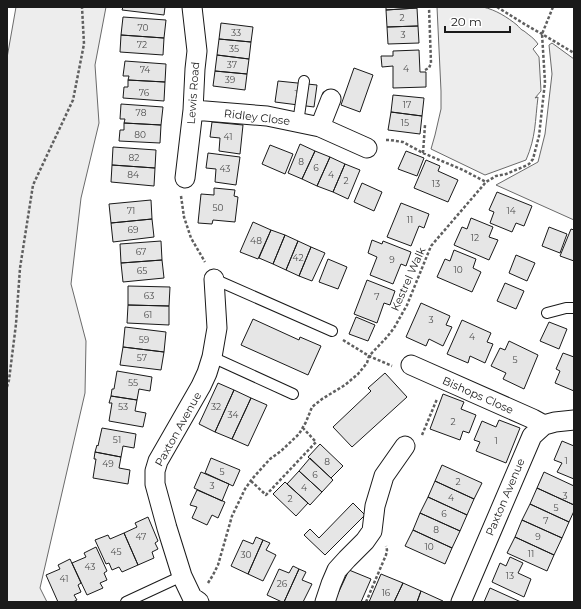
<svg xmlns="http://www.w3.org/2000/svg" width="581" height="609" font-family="Montserrat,sans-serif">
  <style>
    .green { fill: #ededed; stroke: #6a6a6a }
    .building { fill: #e6e6e6; stroke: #1a1a1a }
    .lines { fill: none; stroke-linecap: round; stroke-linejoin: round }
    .service-casing { stroke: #1a1a1a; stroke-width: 12 }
    .minor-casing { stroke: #1a1a1a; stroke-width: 21 }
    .path { stroke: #5f5f5f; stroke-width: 2.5; stroke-dasharray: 3 2; stroke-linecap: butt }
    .service { stroke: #fff; stroke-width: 10 }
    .minor { stroke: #fff; stroke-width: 19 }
    .labels { text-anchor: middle; stroke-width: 3; stroke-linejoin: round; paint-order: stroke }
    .number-label { font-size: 9px; fill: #4d4d4d }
    .street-label { font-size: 11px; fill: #1a1a1a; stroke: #fff }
  </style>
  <rect width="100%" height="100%" fill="#fff"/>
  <!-- green -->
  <path class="green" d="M 16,7 L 106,7 L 95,65 L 99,123 L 81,198 L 71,284 L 86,341 L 85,393 L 40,588 L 47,602 L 7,602 L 7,58 Z
    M 437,7 L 483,7 C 496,10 507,17 517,25 C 519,27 521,30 524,31 C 530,36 534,38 538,44 L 533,49 L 539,57 L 541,91 L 535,98 L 538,97 C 535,121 536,137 526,160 L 485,175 L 431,149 L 435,135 L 441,109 L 441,91 Z
    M 552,43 L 574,59 L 574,220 L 496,185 L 538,162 L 545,134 L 552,74 L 549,45 Z"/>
  <!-- building -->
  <path class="building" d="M 123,7 L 165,7 L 164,15 L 122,10 Z
    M 386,7 L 417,7 L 417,8 L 386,10 Z
    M 417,8 L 418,26 L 387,27 L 386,10 Z
    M 123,17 L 166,20 L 164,38 L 121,35 Z
    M 221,23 L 253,27 L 251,42 L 219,39 Z
    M 418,26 L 419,43 L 388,44 L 387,27 Z
    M 121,35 L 164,38 L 163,55 L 120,52 Z
    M 219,39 L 251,42 L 249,59 L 217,55 Z
    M 419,50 L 420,72 L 426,72 L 426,87 L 393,88 L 393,66 L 382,67 L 381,56 L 393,56 L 393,51 Z
    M 217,55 L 249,59 L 247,74 L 215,71 Z
    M 125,61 L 166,64 L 165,82 L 128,80 L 129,76 L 123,76 Z
    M 354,68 L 373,75 L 360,112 L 341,105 Z
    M 215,71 L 247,74 L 245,90 L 213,86 Z
    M 128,80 L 165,82 L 164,101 L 123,98 L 124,87 L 128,87 Z
    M 278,81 L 317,85 L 314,107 L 275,102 Z
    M 393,95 L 424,98 L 422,116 L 391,112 Z
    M 121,104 L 163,107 L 161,125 L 124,123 L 125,119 L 120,119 Z
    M 391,112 L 422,116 L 420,134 L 388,130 Z
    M 212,122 L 243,125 L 240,154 L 219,151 L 220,138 L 210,137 Z
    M 124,123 L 161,125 L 160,143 L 119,141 L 120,130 L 124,130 Z
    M 300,144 L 315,151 L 302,179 L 288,173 Z
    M 270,145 L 293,154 L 285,174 L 262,164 Z
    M 113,147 L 156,150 L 155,168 L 112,165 Z
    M 315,151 L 330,157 L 317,186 L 302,179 Z
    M 406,151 L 424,158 L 417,176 L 398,169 Z
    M 208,153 L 240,157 L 236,185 L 215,182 L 216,169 L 206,168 Z
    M 330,157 L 345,164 L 333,192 L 317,186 Z
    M 426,160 L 440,166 L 438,171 L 458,180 L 448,202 L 414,188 Z
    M 345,164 L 360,170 L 348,199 L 333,192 Z
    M 112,165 L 155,168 L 154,186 L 111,182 Z
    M 362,183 L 382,192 L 374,211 L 354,202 Z
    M 214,188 L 235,190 L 234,196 L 238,197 L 235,222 L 213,220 L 212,224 L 198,223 L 201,194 L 214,195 Z
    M 497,192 L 532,206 L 524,226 L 516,223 L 512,232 L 490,223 L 494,212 L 489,210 Z
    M 151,200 L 152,219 L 111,223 L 109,204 Z
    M 401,203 L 429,214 L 424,228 L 419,226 L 411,246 L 387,237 Z
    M 471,218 L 493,227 L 489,237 L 498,240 L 489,260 L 454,245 L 462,227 L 467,229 Z
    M 152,219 L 154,237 L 113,242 L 111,223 Z
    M 253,222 L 271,230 L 258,259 L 240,252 Z
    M 549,227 L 567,234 L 560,253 L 542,246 Z
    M 571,229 L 574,230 L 574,261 L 560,256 Z
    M 271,230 L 285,235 L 273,264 L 259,258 Z
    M 285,235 L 298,241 L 286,270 L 273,264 Z
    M 372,240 L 382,244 L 383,241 L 411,252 L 406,266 L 401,264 L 393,284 L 370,275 L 377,257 L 368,253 Z
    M 161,241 L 162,260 L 121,263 L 120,244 Z
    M 298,241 L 311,247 L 299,276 L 286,270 Z
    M 311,247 L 325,253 L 312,281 L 299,276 Z
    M 454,250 L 476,259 L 473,268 L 481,272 L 472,292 L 437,277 L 445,259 L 450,261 Z
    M 516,255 L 535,263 L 527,281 L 509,273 Z
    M 328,259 L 347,267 L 338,289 L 319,282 Z
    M 162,260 L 164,278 L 123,282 L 121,263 Z
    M 367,280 L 395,291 L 390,305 L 384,303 L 377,323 L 354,314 Z
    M 505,283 L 524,291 L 516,309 L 497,301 Z
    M 128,286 L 170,287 L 169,306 L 128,305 Z
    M 421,303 L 450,316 L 446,325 L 452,327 L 443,346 L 429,339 L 426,346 L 406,337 Z
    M 128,305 L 169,306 L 169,325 L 127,323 Z
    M 356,317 L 375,325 L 368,341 L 349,334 Z
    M 253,319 L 299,340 L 300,337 L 321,346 L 308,375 L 241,345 Z
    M 462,320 L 491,333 L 487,342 L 493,344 L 485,363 L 470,356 L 468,363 L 447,354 Z
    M 549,322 L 567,329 L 559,349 L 540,341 Z
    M 125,327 L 166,332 L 164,352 L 123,347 Z
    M 509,341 L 538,355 L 524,389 L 503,379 L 506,373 L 491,366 L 500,348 L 505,350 Z
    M 123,347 L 164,352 L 161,370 L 120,365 Z
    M 563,353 L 574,357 L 574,391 L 555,383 L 560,371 L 556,369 Z
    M 117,371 L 152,377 L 150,391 L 139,389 L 137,400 L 111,396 L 112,389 L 114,389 Z
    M 385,373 L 407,397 L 352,447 L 333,427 L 371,391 L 368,388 Z
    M 218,383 L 234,390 L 215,432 L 199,424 Z
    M 234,390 L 251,398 L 232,439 L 215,432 Z
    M 443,394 L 464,402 L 461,409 L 476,415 L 469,433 L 463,431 L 460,440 L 430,429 Z
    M 111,396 L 137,400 L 135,411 L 146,413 L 143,427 L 109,421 L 112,403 L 109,403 Z
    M 251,398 L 267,405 L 248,446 L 232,439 Z
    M 499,420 L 520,428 L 506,463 L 476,451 L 480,442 L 474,440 L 482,421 L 496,427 Z
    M 102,428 L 136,434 L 134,448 L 123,446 L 121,457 L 95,452 L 97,445 L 98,446 Z
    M 562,441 L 574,446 L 574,479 L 557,472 L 562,463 L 554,460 Z
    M 320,444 L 343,466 L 331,478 L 308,457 Z
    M 95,452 L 121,457 L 119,468 L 130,470 L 128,484 L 93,478 L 96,459 L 94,459 Z
    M 211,458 L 240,470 L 233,486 L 205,473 Z
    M 310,458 L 333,480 L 322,492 L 299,471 Z
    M 442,465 L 482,483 L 474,499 L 435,481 Z
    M 299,471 L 322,492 L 310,505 L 287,484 Z
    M 201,472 L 229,484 L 222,501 L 194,488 Z
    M 544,472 L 574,486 L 574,505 L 537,488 Z
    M 435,481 L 474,499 L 467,515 L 428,497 Z
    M 285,482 L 308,503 L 296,516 L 273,494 Z
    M 537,488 L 574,505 L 574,511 L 569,522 L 530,504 Z
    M 197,490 L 225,502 L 218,518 L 212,515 L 207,525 L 192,518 L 197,507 L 190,505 Z
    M 428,497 L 467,515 L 460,531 L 420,513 Z
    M 353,503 L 365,515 L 325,555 L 304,535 L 310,529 L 319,538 Z
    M 530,504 L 569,522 L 562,538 L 522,520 Z
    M 420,513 L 460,531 L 452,548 L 413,530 Z
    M 148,517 L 158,541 L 155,543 L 158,549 L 152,552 L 154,558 L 138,565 L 124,533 L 137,527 L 135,523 Z
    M 522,520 L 562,538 L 554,555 L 515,537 Z
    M 413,530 L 452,548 L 445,564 L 405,546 Z
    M 124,533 L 138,565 L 122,572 L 119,567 L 112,570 L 109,563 L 106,564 L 95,540 L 108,535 L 110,539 Z
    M 256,537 L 263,540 L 248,574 L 231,566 L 243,540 L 253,544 Z
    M 515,537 L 554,555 L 547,571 L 507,553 Z
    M 263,540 L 270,543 L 266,550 L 276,555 L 263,581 L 248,574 Z
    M 96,547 L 107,571 L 104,573 L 107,580 L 100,583 L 103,588 L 87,595 L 72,563 L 86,557 L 84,553 Z
    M 510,557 L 523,563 L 518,573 L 531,579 L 524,597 L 492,582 L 500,563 L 506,566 Z
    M 70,559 L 81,583 L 78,585 L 81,592 L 74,595 L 77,600 L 73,602 L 58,602 L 46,575 L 60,569 L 58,565 Z
    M 293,566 L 299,569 L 284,602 L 282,602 L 267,595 L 279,569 L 289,573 Z
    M 299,569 L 306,572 L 302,580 L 312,584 L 303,602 L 284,602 Z
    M 349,570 L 371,579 L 361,602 L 334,602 Z
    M 381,574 L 403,583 L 394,602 L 369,602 Z
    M 403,583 L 421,591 L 417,602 L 394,602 Z
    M 490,588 L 521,602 L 484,602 Z
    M 421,591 L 443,601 L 442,602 L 417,602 Z"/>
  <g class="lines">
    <defs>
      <path id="service" d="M 298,123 L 304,81
        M 214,279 L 332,331
        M 547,313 L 566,308 L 574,308
        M 212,357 L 293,394
        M 126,602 L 182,576"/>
      <path id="minor" d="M 193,110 L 267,116 L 320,127 L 367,148
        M 320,127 L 331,99
        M 185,178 L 193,110 L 195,69 L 197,51 L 192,7
        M 411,365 L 533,419 L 544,425
        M 199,602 L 192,597 L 182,576 L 167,528 L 155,484 L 155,471 L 158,461 L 201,386 L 207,373 L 212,357 L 217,328 L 214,279
        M 325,602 L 331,584 L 337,570 L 347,559 L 365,541 L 372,531 L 375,506 L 384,476 L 405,446
        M 461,602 L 532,436 L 544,425 L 555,422 L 574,420"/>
    </defs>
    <!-- service casing -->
    <use href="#service" class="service-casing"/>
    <!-- minor casing -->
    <use href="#minor" class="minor-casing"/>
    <!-- path -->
    <path class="path" d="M 497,7 L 526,25 L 542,34 L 574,53
      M 425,70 L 429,68 L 431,63 L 429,7
      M 386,140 L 390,140 L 403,142 L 423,153 L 463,170 L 486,182
      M 423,153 L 425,125
      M 181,196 L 184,217 L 191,238 L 205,262
      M 343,340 L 369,356 L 392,366
      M 7,387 L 9,380 L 16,324 L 20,268 L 33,185 L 73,100 L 84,44 L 82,7
      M 422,435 L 437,399
      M 251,481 L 266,495 L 316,442 L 303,428
      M 208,583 L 213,575 L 218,565 L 232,516 L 245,489 L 252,479 L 270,459 L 281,451 L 299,434 L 306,422 L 312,407 L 322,399 L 345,385 L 358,374 L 367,363 L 369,356 L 387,337 L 394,328 L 407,305 L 431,246 L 486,182 L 496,176 L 506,174 L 523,167 L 529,164 L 533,159 L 539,136 L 545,82 L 542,34 L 553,7
      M 366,602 L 386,555 L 387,550 L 386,546"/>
    <!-- service -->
    <use href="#service" class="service"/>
    <!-- minor -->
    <use href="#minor" class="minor"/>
  </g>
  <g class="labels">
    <!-- number labels -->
    <g class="number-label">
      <text x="402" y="21">2</text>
      <text x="143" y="31">70</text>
      <text x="236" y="36">33</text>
      <text x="403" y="38">3</text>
      <text x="142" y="48">72</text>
      <text x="234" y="52">35</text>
      <text x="232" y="68">37</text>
      <text x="406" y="72">4</text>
      <text x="145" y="73">74</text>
      <text x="230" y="83">39</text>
      <text x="144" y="96">76</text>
      <text x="296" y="97">1</text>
      <text x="407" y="108">17</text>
      <text x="141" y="116">78</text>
      <text x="405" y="126">15</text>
      <text x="140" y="138">80</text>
      <text x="228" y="140">41</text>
      <text x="134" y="161">82</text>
      <text x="301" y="165">8</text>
      <text x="316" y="171">6</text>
      <text x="225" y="172">43</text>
      <text x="133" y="178">84</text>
      <text x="331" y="178">4</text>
      <text x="346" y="184">2</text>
      <text x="436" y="187">13</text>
      <text x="218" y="211">50</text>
      <text x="131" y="214">71</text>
      <text x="511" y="214">14</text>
      <text x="410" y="223">11</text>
      <text x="133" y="233">69</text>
      <text x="475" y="241">12</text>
      <text x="256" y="244">48</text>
      <text x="141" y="255">67</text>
      <text x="298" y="261">42</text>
      <text x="392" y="263">9</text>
      <text x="458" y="273">10</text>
      <text x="142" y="274">65</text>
      <text x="149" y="299">63</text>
      <text x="377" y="300">7</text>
      <text x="148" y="318">61</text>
      <text x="431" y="323">3</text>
      <text x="472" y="340">4</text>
      <text x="144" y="343">59</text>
      <text x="142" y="361">57</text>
      <text x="515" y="363">5</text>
      <text x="133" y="386">55</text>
      <text x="123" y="410">53</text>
      <text x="216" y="410">32</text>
      <text x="233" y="418">34</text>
      <text x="453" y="425">2</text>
      <text x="117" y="443">51</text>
      <text x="496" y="444">1</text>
      <text x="566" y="464">1</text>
      <text x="327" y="465">8</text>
      <text x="108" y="467">49</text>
      <text x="222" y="475">5</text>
      <text x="315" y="478">6</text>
      <text x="458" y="485">2</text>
      <text x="212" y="489">3</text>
      <text x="304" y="491">4</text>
      <text x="565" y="499">3</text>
      <text x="451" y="501">4</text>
      <text x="290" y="502">2</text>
      <text x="556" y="511">5</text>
      <text x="444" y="517">6</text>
      <text x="546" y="524">7</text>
      <text x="436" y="533">8</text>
      <text x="141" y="540">47</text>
      <text x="538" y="540">9</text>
      <text x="429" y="550">10</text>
      <text x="116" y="555">45</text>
      <text x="531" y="557">11</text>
      <text x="246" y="558">30</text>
      <text x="90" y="570">43</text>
      <text x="510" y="579">13</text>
      <text x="64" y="582">41</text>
      <text x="282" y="587">26</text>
      <text x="386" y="596">16</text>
    </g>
    <!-- street labels -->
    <g class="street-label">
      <text transform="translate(193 93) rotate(-86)" y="4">Lewis Road</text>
      <text transform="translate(257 117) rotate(7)" y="4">Ridley Close</text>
      <text transform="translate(408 279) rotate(-66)" y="4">Kestrel Walk</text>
      <text transform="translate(478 395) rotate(24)" y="4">Bishops Close</text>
      <text transform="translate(178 429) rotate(-61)" y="4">Paxton Avenue</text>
      <text transform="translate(505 497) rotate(-67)" y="4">Paxton Avenue</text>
    </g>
  </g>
  <!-- border -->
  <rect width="581" height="609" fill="none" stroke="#1a1a1a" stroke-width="16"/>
  <!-- scale -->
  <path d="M445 26v6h65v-6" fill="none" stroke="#1a1a1a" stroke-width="2"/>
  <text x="451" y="26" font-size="12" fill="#1a1a1a" stroke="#ffffff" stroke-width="3" paint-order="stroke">20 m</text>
</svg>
